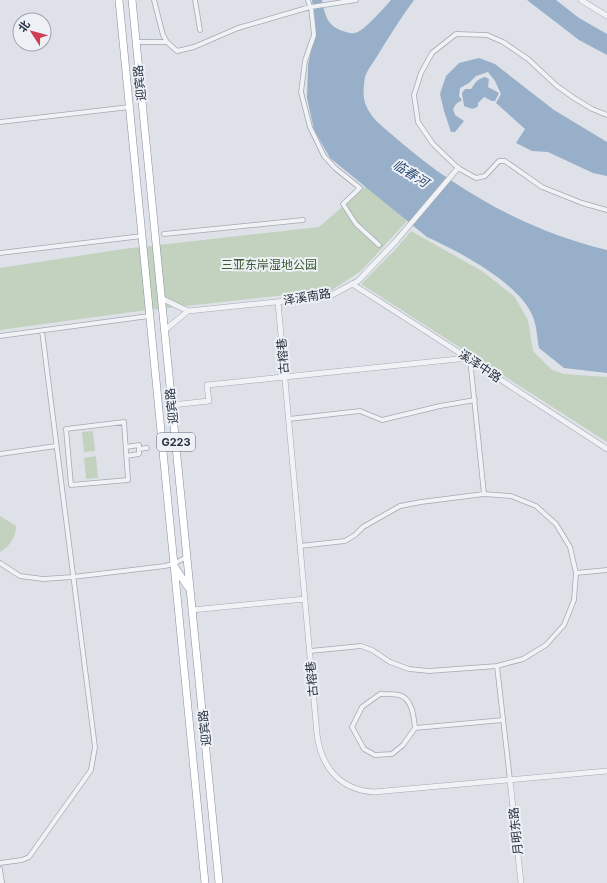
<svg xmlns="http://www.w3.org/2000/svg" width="607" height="883" font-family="Inter,'Noto Sans SC',sans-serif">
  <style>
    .green { fill: #c3d2bf }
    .water { fill: #97afc9 }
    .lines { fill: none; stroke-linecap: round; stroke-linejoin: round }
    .minor-casing { stroke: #a3a9b2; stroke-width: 5.5 }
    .tertiary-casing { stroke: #a3a9b2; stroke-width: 6 }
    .trunk-casing { stroke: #858f9f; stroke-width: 8 }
    .minor { stroke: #f1f2f6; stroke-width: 4 }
    .tertiary { stroke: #f1f2f6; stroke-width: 5 }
    .trunk { stroke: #fff; stroke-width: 7 }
    .labels { text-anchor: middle; stroke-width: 4; stroke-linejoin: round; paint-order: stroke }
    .shield { fill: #edf1f5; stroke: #626976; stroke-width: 1 }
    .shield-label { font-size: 11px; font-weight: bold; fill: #272f3f }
    .street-label { font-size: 12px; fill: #272f3f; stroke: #edf1f5 }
    .park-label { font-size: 12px; fill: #3b5b34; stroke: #edf1f5 }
    .water-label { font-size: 13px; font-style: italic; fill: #304d74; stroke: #edf1f5 }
  </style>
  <rect width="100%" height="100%" fill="#dee2e8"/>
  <!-- green -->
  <path class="green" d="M 366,186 L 407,221 L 361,271 L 332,290 L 132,312 L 0,330 L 0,268 L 123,249 L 319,227 Z
    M 411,231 L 482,271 L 514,296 L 528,320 L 533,351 L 552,370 L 564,374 L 607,377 L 607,442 L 361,284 L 394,251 Z
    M 93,431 L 95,451 L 84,452 L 82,432 Z
    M 96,456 L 98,478 L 86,479 L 84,458 Z
    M 0,516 L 16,526 C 16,537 10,546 0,552 Z"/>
  <!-- water -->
  <path class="water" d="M 312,0 L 322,0 C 325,15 327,26 343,31 C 346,32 351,34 355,33 C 363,32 385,7 391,0 L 414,0 C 400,19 388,38 376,58 C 372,64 367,71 365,77 C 364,83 363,92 364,98 C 367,117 384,127 397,139 C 458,192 529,231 607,250 L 607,373 L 564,368 L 539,348 C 537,338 537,327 533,317 C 521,284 458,251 427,237 L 330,158 L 314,130 L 307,98 L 308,65 L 316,28 Z
    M 527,0 L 556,0 L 579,18 L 607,34 L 607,55 L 579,40 Z
    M 479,58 L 495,64 L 554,110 L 607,142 L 607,176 L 593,173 L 548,152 L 532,151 L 516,143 L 525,129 L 496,103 L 501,94 L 495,81 L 488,72 L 476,76 L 469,83 L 460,88 L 459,96 L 462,100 L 456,104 L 453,109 L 455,115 L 464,121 L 455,132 L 451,132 L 444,111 L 440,94 L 446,76 L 459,63 Z
    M 485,77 L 489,79 L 488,87 L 499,93 L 495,101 L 492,101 L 484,97 L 478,103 L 478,106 C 473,111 470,108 464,106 L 462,93 L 465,89 L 471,89 C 475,83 477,79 485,77 Z"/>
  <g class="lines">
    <defs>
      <path id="minor" d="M 154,0 L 163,35 L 167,42 L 177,51 L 194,47 L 238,28 L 310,7
        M 195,0 L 200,30
        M 308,0 L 310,7 L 311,7 L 314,35 L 305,61 L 301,92 L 310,127 L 324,156 L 335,168 L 360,188 L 343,204 L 356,224 L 379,245
        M 311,7 L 356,0
        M 136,42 L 167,42
        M 607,115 L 592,109 L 574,98 L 557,86 L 528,59 L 503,42 L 487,35 L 456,34 L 432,53 L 421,73 L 414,95 L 418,122 L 433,144 L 458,168 L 476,178 L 485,176 L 499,161 L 505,161 L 542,187 L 582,203 L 607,210
        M 0,122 L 130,107
        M 164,234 L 303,220
        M 0,253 L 142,236
        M 0,336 L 149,316
        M 470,359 L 484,494
        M 289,419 L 360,411 L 382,420 L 440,406 L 475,400
        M 124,422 L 128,480 L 71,485 L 66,429 Z
        M 126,447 L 139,445 L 139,449 L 147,448
        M 0,454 L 56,446
        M 126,456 L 139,454 L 139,449
        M 300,546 L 345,541 L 355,535 L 363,527 L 400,506 L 421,502 L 484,494 L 511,496 L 536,506 L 556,524 L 570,547 L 576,573 L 574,600 L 564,625 L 546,645 L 523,659 L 497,666 L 429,671 L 409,669 L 390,662 L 372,650 L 361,646 L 310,651
        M 0,563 L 20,576 L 43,579 L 73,577 L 165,566 L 173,564 L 187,557
        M 576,573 L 607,570
        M 497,666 L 510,780
        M 415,728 C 414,717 412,698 399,695 C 393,694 386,694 380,694 L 362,707 L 352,727 L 364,749 L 375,755 L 392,754 L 403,745 L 415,728 L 503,720
        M 0,863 L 22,860 L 29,857 L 91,770 L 95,747 L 42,331
        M 0,869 L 2,883"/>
      <path id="tertiary" d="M 581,0 L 607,16
        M 352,284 C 438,338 522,394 607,449
        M 161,298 L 188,311 L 165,330
        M 278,302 L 317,734 C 321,767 340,790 374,792 L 607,771
        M 188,311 L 314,298 L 330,296 L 358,281 L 396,241 L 458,168
        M 172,405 L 209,401 L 207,385 L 468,358
        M 192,610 L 305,599
        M 510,780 L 521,883"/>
      <path id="trunk" d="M 119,0 L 205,883
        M 132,0 L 219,883
        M 174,566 L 188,587"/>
    </defs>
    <!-- minor casing -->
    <use href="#minor" class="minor-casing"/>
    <!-- tertiary casing -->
    <use href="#tertiary" class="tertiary-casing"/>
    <!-- trunk casing -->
    <use href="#trunk" class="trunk-casing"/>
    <!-- minor -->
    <use href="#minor" class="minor"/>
    <!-- tertiary -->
    <use href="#tertiary" class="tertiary"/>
    <!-- trunk -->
    <use href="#trunk" class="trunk"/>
  </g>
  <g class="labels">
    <!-- shield labels -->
    <rect class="shield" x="157" y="433" width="38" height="18" rx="3"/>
    <g class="shield-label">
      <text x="176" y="446">G223</text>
    </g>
    <!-- street labels -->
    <g class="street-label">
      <text transform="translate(140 83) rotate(-96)" y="4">迎宾路</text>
      <text transform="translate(307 297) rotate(-9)" y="4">泽溪南路</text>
      <text transform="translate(283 356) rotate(-95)" y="4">古榕巷</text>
      <text transform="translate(480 366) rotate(34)" y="4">溪泽中路</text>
      <text transform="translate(172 406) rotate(-96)" y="4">迎宾路</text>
      <text transform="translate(312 679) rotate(-95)" y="4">古榕巷</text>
      <text transform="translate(205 728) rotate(-96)" y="4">迎宾路</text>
      <text transform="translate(516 831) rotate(-96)" y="4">月明东路</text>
    </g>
    <!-- park labels -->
    <g class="park-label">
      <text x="269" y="269">三亚东岸湿地公园</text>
    </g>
    <!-- water labels -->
    <g class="water-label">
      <text transform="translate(411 173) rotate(32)" y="5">临春河</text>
    </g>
  </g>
  <!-- north arrow -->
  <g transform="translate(32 32) rotate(306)"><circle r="19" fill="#edf1f5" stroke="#9ea3ac"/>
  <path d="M0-3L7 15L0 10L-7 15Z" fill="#d13e53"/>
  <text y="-6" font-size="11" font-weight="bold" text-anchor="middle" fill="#272f3f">北</text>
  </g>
</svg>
